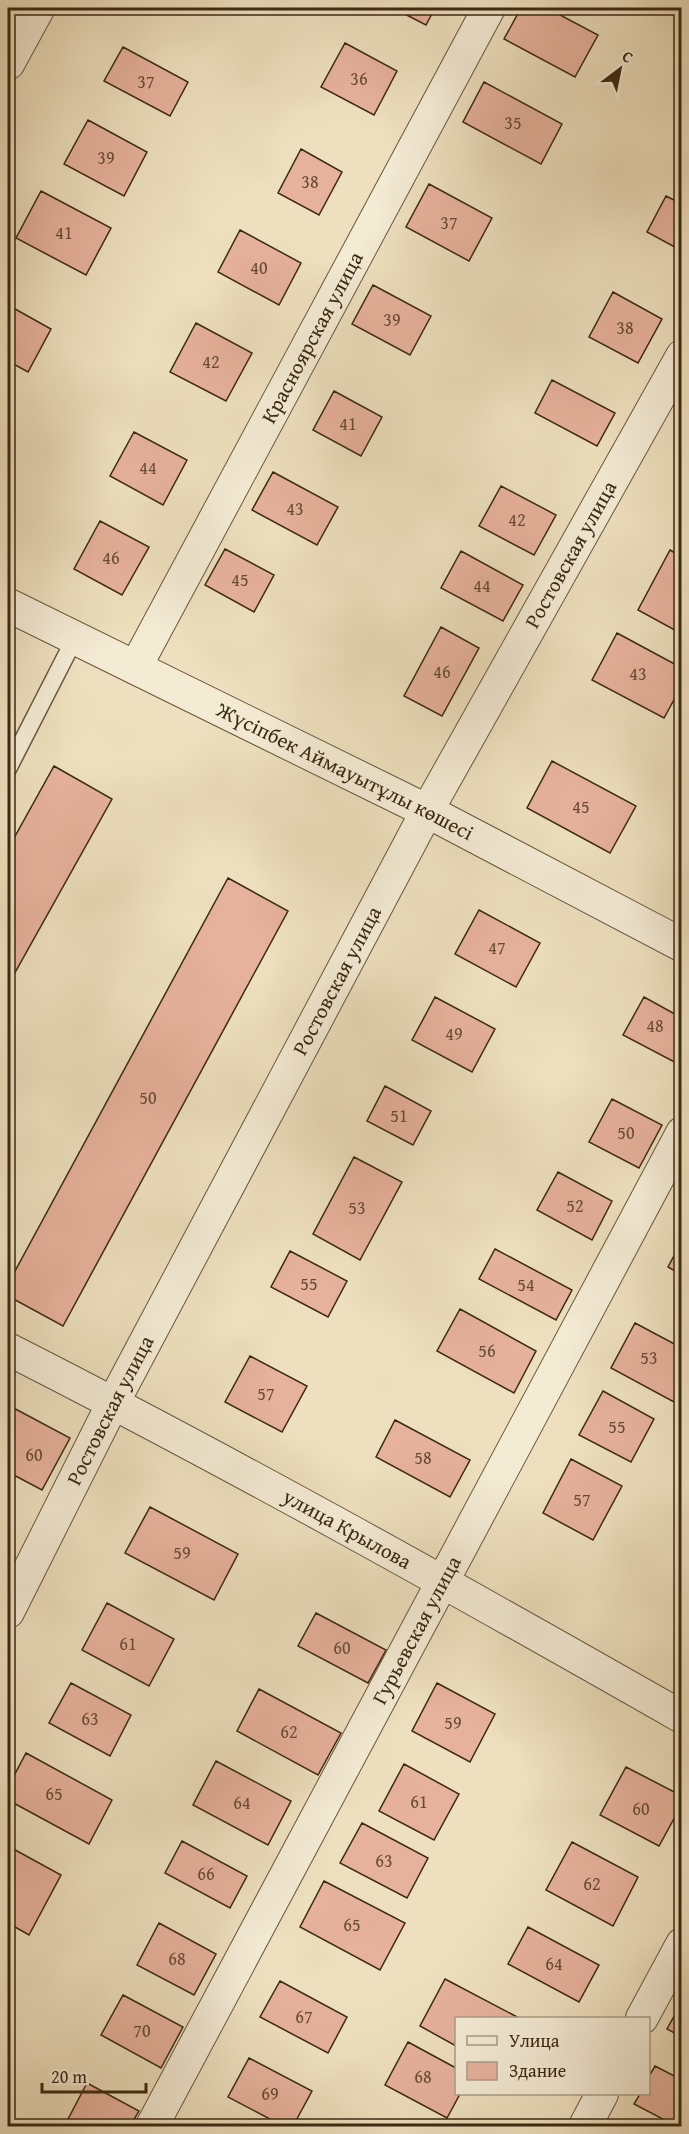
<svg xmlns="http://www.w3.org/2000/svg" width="689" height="2134" font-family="'Gentium Book Plus',serif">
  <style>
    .building { fill: #e7b29c; stroke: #3b2912; stroke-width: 1.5 }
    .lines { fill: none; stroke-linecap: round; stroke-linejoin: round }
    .service-casing { stroke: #68573d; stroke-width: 19 }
    .minor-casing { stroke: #68573d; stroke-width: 34 }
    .tertiary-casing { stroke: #68573d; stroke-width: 35 }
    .service { stroke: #f4ebd5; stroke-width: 16 }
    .minor { stroke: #f4ebd5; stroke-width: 32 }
    .tertiary { stroke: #f4ebd5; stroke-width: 33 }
    .labels { text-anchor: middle; stroke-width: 4.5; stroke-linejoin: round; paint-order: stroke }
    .number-label { font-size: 18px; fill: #664b34 }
    .street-label { font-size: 21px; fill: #3b2912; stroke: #f4ebd5 }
  </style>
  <rect width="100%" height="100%" fill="#eee0be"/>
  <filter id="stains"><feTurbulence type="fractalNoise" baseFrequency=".00333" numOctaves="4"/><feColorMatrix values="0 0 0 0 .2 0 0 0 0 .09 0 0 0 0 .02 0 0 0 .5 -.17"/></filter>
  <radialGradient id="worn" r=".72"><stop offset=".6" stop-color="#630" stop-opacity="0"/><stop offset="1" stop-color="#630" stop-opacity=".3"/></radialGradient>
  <!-- building -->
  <path class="building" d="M 393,8 L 435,8 L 426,25 Z
    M 521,8 L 547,8 L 598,35 L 575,77 L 504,39 Z
    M 345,43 L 397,71 L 374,115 L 321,87 Z
    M 123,47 L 188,82 L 170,116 L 104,81 Z
    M 484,82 L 562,124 L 541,164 L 463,122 Z
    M 88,120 L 147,152 L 124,196 L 64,164 Z
    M 301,149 L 342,172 L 319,215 L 278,193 Z
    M 429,184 L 492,218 L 469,261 L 406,227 Z
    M 41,191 L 111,228 L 86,275 L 16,238 Z
    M 666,196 L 682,204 L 682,251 L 647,232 Z
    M 240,230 L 301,263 L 279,305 L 218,272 Z
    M 373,285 L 431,316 L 410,355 L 352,324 Z
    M 613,292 L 662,319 L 638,363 L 589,337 Z
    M 8,305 L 51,329 L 28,372 L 8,361 Z
    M 196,323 L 252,353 L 226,401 L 170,372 Z
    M 552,380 L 615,413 L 597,446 L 535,413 Z
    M 334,391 L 382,417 L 361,456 L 313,430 Z
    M 134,432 L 187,460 L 163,505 L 110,476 Z
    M 273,472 L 338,507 L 317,545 L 252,510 Z
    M 501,486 L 556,515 L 534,555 L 479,526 Z
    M 100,521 L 149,547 L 122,595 L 74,569 Z
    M 225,549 L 274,575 L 254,612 L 205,585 Z
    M 670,550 L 682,557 L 682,634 L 638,610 Z
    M 461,551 L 523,585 L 503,621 L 441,588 Z
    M 441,627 L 479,648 L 442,716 L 404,696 Z
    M 617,633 L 682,668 L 682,685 L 664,718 L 592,680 Z
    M 552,761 L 636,806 L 610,853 L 527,808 Z
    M 54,766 L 112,799 L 8,985 L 8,849 Z
    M 228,878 L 288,911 L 63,1326 L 8,1296 L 8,1284 Z
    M 479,910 L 540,943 L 516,987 L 455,954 Z
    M 435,997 L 495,1029 L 472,1072 L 412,1040 Z
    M 644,997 L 682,1018 L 682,1066 L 623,1035 Z
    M 385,1086 L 431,1111 L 413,1145 L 367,1121 Z
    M 612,1099 L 662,1125 L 639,1168 L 589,1142 Z
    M 354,1157 L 402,1182 L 360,1260 L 313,1234 Z
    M 558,1172 L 612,1201 L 592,1240 L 537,1210 Z
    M 682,1241 L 682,1275 L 668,1267 Z
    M 495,1249 L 572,1290 L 556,1320 L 479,1279 Z
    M 290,1251 L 347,1281 L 328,1317 L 271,1287 Z
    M 460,1309 L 536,1351 L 514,1393 L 437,1351 Z
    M 635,1323 L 682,1348 L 682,1387 L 674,1402 L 611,1368 Z
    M 250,1356 L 307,1386 L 282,1432 L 225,1402 Z
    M 603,1391 L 654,1419 L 631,1462 L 579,1435 Z
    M 8,1405 L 70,1438 L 42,1490 L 8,1472 Z
    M 395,1420 L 470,1460 L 450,1497 L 376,1457 Z
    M 571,1459 L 622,1486 L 593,1540 L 543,1513 Z
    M 150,1507 L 238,1554 L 214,1600 L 125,1553 Z
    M 107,1603 L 174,1639 L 149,1686 L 82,1650 Z
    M 316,1613 L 386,1650 L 368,1683 L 298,1646 Z
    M 71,1683 L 131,1715 L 110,1756 L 49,1723 Z
    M 437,1683 L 495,1714 L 470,1762 L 412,1731 Z
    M 259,1689 L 341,1733 L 318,1775 L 237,1731 Z
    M 26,1753 L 112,1800 L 89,1844 L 8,1800 L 8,1787 Z
    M 216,1761 L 291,1801 L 268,1845 L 193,1805 Z
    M 404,1764 L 459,1794 L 434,1840 L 379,1811 Z
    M 626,1767 L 682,1796 L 682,1804 L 659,1846 L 600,1815 Z
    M 362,1823 L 428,1858 L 407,1898 L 340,1863 Z
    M 182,1841 L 247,1876 L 230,1908 L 165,1873 Z
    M 572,1842 L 638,1877 L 613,1926 L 546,1890 Z
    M 8,1846 L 61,1875 L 29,1935 L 8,1923 Z
    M 324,1881 L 405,1923 L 380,1970 L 300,1927 Z
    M 159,1923 L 216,1954 L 194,1995 L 137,1965 Z
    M 528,1927 L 599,1965 L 579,2002 L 508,1964 Z
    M 445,1979 L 519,2018 L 456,2018 L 456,2046 L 420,2026 Z
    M 280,1981 L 347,2017 L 328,2053 L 260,2017 Z
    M 123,1995 L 183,2027 L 161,2068 L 101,2035 Z
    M 682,2002 L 682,2037 L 667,2029 Z
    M 408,2042 L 456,2068 L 456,2094 L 460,2094 L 447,2118 L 385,2085 Z
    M 249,2058 L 312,2091 L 293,2126 L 283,2126 L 228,2097 Z
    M 655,2066 L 682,2080 L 682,2126 L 676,2126 L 634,2104 L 640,2094 L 648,2094 L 648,2078 Z
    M 87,2083 L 139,2111 L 130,2126 L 72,2126 L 66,2123 Z"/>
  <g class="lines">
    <defs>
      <path id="service" d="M 8,769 L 75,638"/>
      <g id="minor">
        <path id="s1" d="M 135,668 L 489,8"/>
        <path id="s2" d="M 8,1349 C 236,1465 459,1590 682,1717"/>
        <path id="s3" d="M 8,1612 L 113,1403 L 427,811 L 682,356"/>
        <path d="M 642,2018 L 682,1944"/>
        <path id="s4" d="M 152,2126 L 682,1133"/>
        <path d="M 585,2126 L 602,2094"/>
      </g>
      <g id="tertiary">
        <path d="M 8,63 L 38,8"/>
        <path id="s5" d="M 8,605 L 427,811 L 682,945"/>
      </g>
    </defs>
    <!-- service casing -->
    <use href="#service" class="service-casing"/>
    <!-- minor casing -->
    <use href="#minor" class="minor-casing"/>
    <!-- tertiary casing -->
    <use href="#tertiary" class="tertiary-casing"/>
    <!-- service -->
    <use href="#service" class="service"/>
    <!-- minor -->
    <use href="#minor" class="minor"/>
    <!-- tertiary -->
    <use href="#tertiary" class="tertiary"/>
  </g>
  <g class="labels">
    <!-- number labels -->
    <g class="number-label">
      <text x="359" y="85">36</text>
      <text x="146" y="88">37</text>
      <text x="513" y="129">35</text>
      <text x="106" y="164">39</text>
      <text x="310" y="188">38</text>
      <text x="449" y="229">37</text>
      <text x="64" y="239">41</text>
      <text x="259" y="274">40</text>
      <text x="392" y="326">39</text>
      <text x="625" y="334">38</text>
      <text x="211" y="368">42</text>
      <text x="348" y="430">41</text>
      <text x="148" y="474">44</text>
      <text x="295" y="515">43</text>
      <text x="517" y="526">42</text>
      <text x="111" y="564">46</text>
      <text x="240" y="586">45</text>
      <text x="482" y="592">44</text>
      <text x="442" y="678">46</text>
      <text x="638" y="680">43</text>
      <text x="581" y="813">45</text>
      <text x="497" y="954">47</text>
      <text x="655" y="1032">48</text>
      <text x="454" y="1040">49</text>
      <text x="148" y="1104">50</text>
      <text x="399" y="1122">51</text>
      <text x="626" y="1139">50</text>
      <text x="575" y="1212">52</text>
      <text x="357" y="1214">53</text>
      <text x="309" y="1290">55</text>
      <text x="526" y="1291">54</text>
      <text x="487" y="1357">56</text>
      <text x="649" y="1364">53</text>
      <text x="266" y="1400">57</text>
      <text x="617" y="1433">55</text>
      <text x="34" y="1461">60</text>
      <text x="423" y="1464">58</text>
      <text x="582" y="1506">57</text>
      <text x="182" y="1559">59</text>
      <text x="128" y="1650">61</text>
      <text x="342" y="1654">60</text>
      <text x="90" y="1725">63</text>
      <text x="453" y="1729">59</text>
      <text x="289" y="1738">62</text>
      <text x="54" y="1800">65</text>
      <text x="419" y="1808">61</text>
      <text x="242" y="1809">64</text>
      <text x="641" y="1815">60</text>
      <text x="384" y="1867">63</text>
      <text x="206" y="1880">66</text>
      <text x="592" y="1890">62</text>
      <text x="352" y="1931">65</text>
      <text x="177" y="1965">68</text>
      <text x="554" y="1970">64</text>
      <text x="304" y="2023">67</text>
      <text x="142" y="2037">70</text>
      <text x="423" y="2083">68</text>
      <text x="270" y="2100">69</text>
    </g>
    <!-- street labels -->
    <g class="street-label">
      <text dy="7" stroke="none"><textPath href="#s1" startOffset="375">Красноярская улица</textPath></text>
      <text dy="7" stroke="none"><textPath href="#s3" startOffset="1198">Ростовская улица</textPath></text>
      <text dy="7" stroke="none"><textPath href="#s5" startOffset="376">Жүсіпбек Аймауытұлы көшесі</textPath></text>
      <text dy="7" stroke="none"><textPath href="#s3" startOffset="712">Ростовская улица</textPath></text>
      <text dy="7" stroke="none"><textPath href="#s3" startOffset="226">Ростовская улица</textPath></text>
      <text dy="7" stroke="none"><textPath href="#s2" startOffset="384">улица Крылова</textPath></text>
      <text dy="7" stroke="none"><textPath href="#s4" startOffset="562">Гурьевская улица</textPath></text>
    </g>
  </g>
  <!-- margin -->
  <rect width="689" height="2134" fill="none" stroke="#eee0be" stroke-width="30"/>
  <rect x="9" y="9" width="671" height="2116" fill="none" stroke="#3b2912" stroke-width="3"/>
  <rect x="15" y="15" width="659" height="2104" fill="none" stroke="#3b2912" stroke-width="1.5"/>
  <!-- legend -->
  <rect x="455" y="2017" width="195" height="78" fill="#f4ebd5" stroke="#aa9d87" stroke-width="1.5"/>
  <rect x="467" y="2036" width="30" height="9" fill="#f4ebd5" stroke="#aa9d87" stroke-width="1.5"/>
  <text x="509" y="2047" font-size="18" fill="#3b2912">Улица</text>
  <rect x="467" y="2062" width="30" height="18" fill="#e7b29c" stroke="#aa9d87" stroke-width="1.5"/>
  <text x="509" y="2077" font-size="18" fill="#3b2912">Здание</text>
  <!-- north arrow -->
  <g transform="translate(620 69) rotate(32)" stroke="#f4ebd5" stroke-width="4.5" paint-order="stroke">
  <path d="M0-4.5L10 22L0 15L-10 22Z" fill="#3b2912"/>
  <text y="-9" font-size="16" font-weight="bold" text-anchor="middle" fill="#3b2912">С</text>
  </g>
  <!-- scale -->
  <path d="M42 2083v9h104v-9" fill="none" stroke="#3b2912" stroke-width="3"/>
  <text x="51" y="2083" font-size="18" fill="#3b2912" stroke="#f4ebd5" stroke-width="4.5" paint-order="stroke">20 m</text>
  <rect width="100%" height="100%" filter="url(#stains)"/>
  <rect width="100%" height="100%" fill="url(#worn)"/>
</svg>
